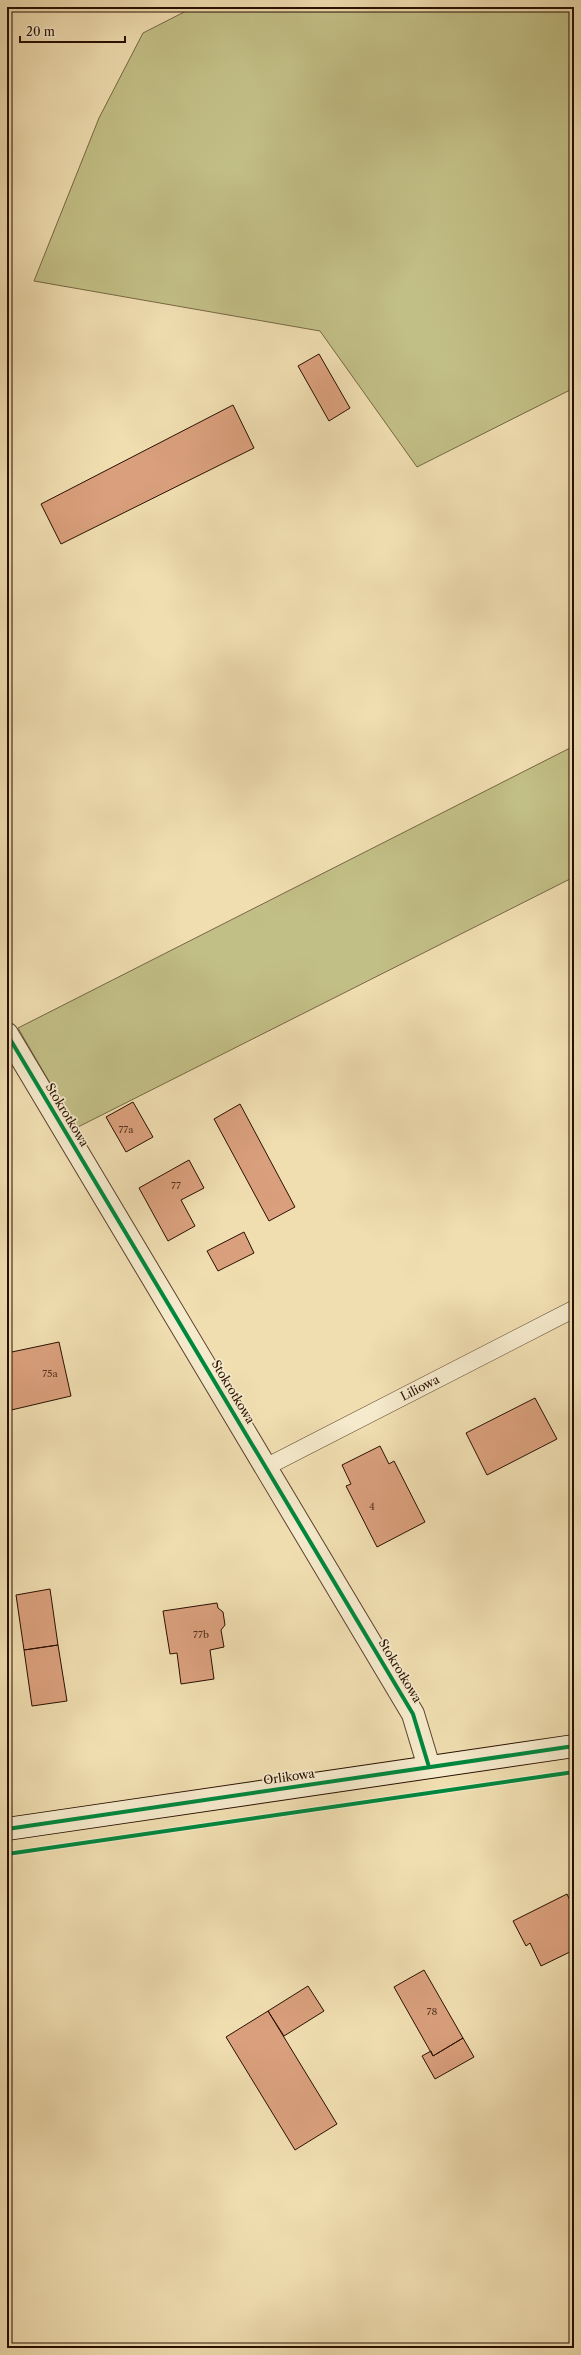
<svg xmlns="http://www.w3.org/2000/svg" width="581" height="2355" font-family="'Libre Caslon Text',serif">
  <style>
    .green { fill: #c2bf86; stroke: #766743 }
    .building { fill: #daa07d; stroke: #290f00 }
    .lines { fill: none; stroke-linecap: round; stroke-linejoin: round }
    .lane-casing { stroke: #5b432c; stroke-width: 18 }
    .street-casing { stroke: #5b432c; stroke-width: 24 }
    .secondary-casing { stroke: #290f00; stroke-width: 24 }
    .lane { stroke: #f5eacc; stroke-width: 17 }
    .street { stroke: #f5eacc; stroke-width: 22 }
    .secondary { stroke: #f5eacc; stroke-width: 22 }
    .cycleway-casing { stroke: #f5eacc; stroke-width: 6 }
    .cycleway { stroke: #00873e; stroke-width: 4 }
    .labels { text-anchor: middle; stroke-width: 3.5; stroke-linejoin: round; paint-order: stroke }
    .number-label { font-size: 10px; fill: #55331f }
    .street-label { font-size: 12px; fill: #290f00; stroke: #f5eacc }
  </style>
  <rect width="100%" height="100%" fill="#f0deb1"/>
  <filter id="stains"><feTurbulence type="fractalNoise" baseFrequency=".005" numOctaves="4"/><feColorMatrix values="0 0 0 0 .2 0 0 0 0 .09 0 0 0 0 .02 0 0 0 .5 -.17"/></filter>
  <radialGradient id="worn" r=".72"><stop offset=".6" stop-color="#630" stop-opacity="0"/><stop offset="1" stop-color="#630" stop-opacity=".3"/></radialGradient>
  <!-- green -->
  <path class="green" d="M 194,7 L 574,7 L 574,388 L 417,467 L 320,331 L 34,281 L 99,118 L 143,33 Z
    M 574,746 L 574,877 L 76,1128 L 18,1028 Z"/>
  <!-- building -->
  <path class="building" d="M 319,354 L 350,408 L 329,421 L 298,366 Z
    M 233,405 L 254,448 L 61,544 L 41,504 Z
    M 133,1102 L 153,1137 L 126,1152 L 106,1117 Z
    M 240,1104 L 295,1207 L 269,1221 L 214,1119 Z
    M 189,1160 L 204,1188 L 181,1200 L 195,1226 L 168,1241 L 139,1188 Z
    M 244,1232 L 254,1253 L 218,1271 L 207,1251 Z
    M 59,1342 L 71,1396 L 7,1411 L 7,1353 Z
    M 535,1398 L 557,1439 L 487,1475 L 466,1433 Z
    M 380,1446 L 389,1464 L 394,1461 L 425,1522 L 377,1547 L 346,1486 L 351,1484 L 342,1465 Z
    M 50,1589 L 58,1645 L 24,1650 L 16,1595 Z
    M 217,1603 L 218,1608 L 223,1612 L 225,1625 L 221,1630 L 224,1647 L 210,1650 L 214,1679 L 181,1684 L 177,1653 L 170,1654 L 163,1611 Z
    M 58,1645 L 67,1701 L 32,1706 L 24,1650 Z
    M 567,1894 L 574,1909 L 574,1950 L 541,1966 L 530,1943 L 526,1946 L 513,1921 Z
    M 424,1970 L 463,2038 L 433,2056 L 394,1987 Z
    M 308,1986 L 324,2011 L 284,2036 L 268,2011 Z
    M 268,2011 L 337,2124 L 295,2150 L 226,2037 Z
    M 463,2038 L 474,2057 L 435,2079 L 422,2056 L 431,2051 L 433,2056 Z"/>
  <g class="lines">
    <defs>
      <g id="lane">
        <path id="s1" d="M 266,1467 L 574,1309"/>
      </g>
      <path id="street" d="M 7,1034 L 413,1714 L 429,1767"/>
      <path id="secondary" d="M 7,1829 L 574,1746"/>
    </defs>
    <!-- lane casing -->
    <use href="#lane" class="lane-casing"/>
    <!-- street casing -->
    <use href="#street" class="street-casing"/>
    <!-- secondary casing -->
    <use href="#secondary" class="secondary-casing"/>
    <!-- lane -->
    <use href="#lane" class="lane"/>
    <!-- street -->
    <use href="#street" class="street"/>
    <!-- secondary -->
    <use href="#secondary" class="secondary"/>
    <defs>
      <path id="cycleway" d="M 7,1034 L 413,1714 L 429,1767
        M 7,1829 L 574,1746
        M 7,1854 L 574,1772"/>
    </defs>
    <!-- cycleway casing -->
    <use href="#cycleway" class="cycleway-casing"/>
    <!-- cycleway -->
    <use href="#cycleway" class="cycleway"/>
  </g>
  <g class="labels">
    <!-- number labels -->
    <g class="number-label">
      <text x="126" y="1133">77a</text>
      <text x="176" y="1189">77</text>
      <text x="50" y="1377">75a</text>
      <text x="372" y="1510">4</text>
      <text x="201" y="1638">77b</text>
      <text x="432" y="2015">78</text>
    </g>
    <!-- street labels -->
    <g class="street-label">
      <text transform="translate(67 1115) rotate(59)" y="4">Stokrotkowa</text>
      <text dy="4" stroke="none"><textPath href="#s1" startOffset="173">Liliowa</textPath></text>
      <text transform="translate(233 1392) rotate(59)" y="4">Stokrotkowa</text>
      <text transform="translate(400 1671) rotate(59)" y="4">Stokrotkowa</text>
      <text transform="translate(289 1777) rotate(-8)" y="4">Orlikowa</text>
    </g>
  </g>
  <!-- margin -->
  <rect width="581" height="2355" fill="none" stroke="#f0deb1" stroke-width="24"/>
  <rect x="8" y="8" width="565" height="2339" fill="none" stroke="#290f00" stroke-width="2"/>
  <rect x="12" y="12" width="557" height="2331" fill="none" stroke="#290f00"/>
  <!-- scale -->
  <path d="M20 36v6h105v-6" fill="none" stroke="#290f00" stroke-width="2"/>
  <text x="26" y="36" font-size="12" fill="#290f00" stroke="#f5eacc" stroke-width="3" paint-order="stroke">20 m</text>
  <rect width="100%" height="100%" filter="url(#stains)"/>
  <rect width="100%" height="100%" fill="url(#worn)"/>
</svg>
